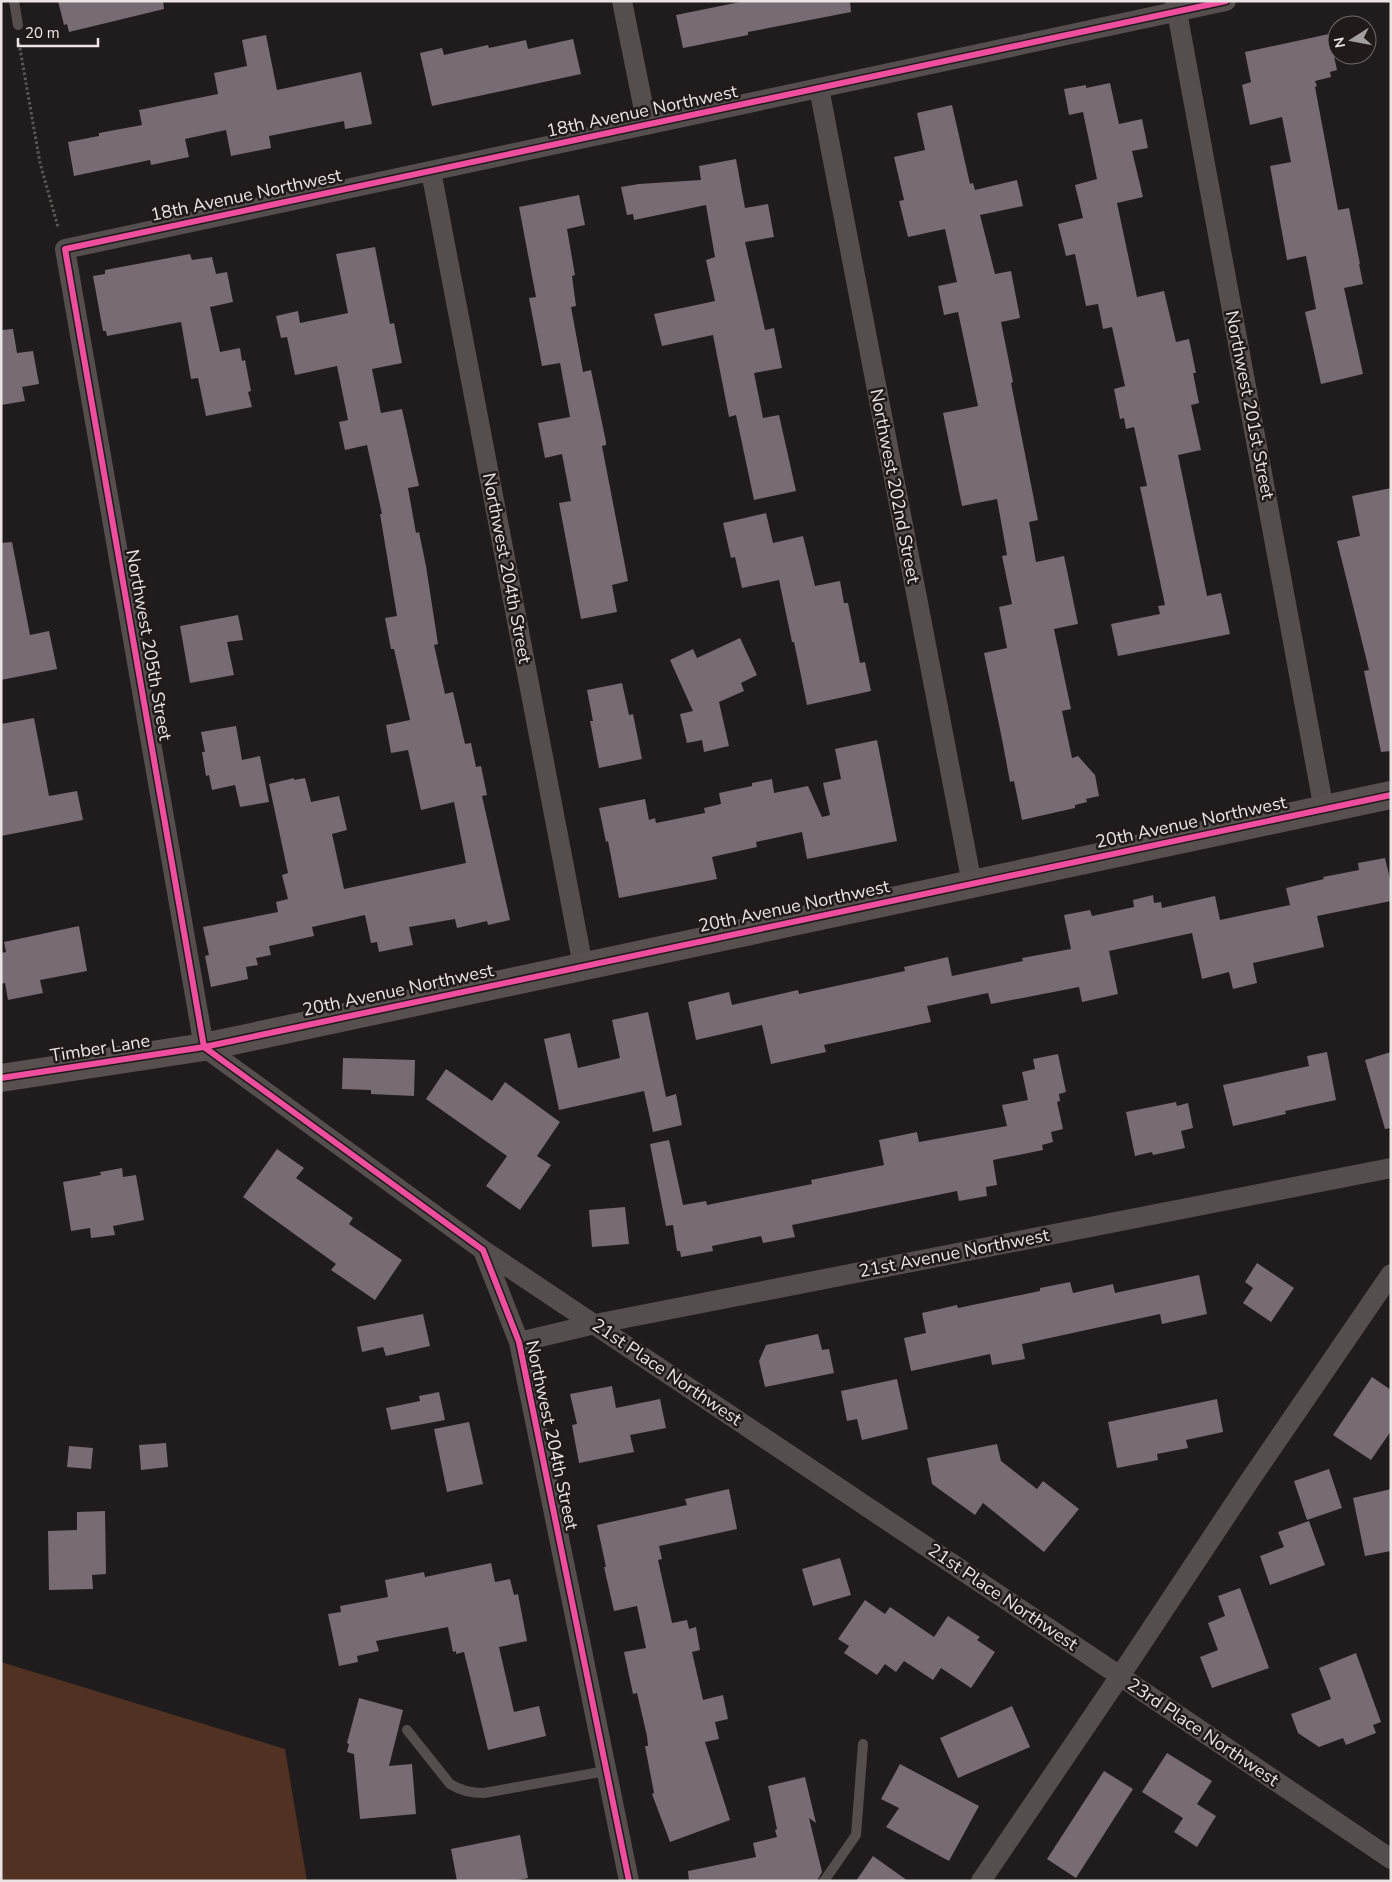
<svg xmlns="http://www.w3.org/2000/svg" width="1392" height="1882" font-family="'Nunito Sans',sans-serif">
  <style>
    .green { fill: #503122 }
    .building { fill: #776c72 }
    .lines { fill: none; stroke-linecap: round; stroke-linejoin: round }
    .path { stroke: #5d5858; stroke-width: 3; stroke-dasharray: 2.5 2.5; stroke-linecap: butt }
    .lane { stroke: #554e4e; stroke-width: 10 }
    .street { stroke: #554e4e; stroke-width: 20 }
    .secondary { stroke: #57504f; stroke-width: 28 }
    .cycleway-casing { stroke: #211a1b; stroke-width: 9 }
    .cycleway { stroke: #ef4d9e; stroke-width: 6 }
    .labels { text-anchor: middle; stroke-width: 5; stroke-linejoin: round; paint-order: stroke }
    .street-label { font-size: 18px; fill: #eae4e5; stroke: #211a1b }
  </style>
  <rect width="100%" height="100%" fill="#201b1c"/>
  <!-- green -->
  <path class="green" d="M 1,1662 L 285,1749 L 307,1881 L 1,1881 Z"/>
  <!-- building -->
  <path class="building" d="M 58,1 L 163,1 L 164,9 L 69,32 L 67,24 L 64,25 Z
    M 745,1 L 850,1 L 851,12 L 748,32 L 748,35 L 683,48 L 676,15 Z
    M 1329,34 L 1337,70 L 1330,72 L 1331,77 L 1315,81 L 1317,86 L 1315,87 L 1338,210 L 1349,208 L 1360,264 L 1359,264 L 1363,284 L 1344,288 L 1363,374 L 1321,384 L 1305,312 L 1316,309 L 1306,256 L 1287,260 L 1270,166 L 1291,162 L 1282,117 L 1250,125 L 1242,85 L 1251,82 L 1245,52 Z
    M 266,35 L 277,90 L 361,72 L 372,124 L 345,129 L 344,121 L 269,136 L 271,148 L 231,156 L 226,130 L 185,139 L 189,157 L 151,165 L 150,160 L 74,176 L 68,142 L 99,136 L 99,133 L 142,125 L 139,110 L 218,94 L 214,73 L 247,66 L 242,40 Z
    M 573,39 L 581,74 L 432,106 L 420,53 L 442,48 L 444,55 L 488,45 L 489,48 L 526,40 L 528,49 Z
    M 1110,83 L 1119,124 L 1142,119 L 1148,148 L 1132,151 L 1143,197 L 1117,203 L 1137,297 L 1164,291 L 1176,342 L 1189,339 L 1196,373 L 1193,373 L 1199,403 L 1191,405 L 1201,450 L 1178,455 L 1207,596 L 1221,593 L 1230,634 L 1118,656 L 1111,624 L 1160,614 L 1158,606 L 1165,605 L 1140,487 L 1147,486 L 1134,427 L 1126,429 L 1124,418 L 1120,419 L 1114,389 L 1125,386 L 1112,327 L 1103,329 L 1098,304 L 1086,306 L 1075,254 L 1066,256 L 1058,224 L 1083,218 L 1075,185 L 1097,179 L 1083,112 L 1069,115 L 1064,89 L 1086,85 L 1086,88 Z
    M 952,105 L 970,184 L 973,183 L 975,190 L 1017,180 L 1023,206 L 980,215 L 995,274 L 1011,271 L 1020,318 L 1001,322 L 1013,382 L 1011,383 L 1038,520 L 1029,522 L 1036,562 L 1064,556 L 1078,624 L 1054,629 L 1071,709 L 1062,711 L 1072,758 L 1078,756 L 1095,775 L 1099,796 L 1086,799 L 1087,802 L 1075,805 L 1075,808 L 1022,820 L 1014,781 L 1010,782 L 1002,739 L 984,653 L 1007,648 L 999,607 L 1012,604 L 1002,556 L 1007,555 L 997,499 L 962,506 L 943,413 L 978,406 L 958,312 L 944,315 L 938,286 L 957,282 L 945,229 L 908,237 L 899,201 L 904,200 L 894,157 L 925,150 L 917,113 Z
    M 736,159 L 745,208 L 768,204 L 774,237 L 745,242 L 765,330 L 774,328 L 782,368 L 754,373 L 763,418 L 779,415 L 796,491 L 754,500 L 736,415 L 729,417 L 713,335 L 662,346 L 654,314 L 715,301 L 706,260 L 715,257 L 706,205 L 634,220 L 633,214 L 627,215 L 621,187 L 639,184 L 701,180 L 699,166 Z
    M 579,195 L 585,225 L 567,229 L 575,275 L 572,276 L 576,306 L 571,307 L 583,372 L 591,370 L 606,442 L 606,445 L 602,446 L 628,581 L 612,585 L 617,612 L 581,619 L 559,503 L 571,501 L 562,454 L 545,458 L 538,423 L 570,417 L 560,363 L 542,366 L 529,298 L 536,297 L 519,207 Z
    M 375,247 L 390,324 L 394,323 L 402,363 L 372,369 L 381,413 L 402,409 L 419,486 L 408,488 L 416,533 L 419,532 L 426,566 L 438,644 L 434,645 L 445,694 L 453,692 L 465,744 L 471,743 L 476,767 L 481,766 L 487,795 L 482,796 L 510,920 L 488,925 L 487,921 L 457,928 L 455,919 L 409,927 L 413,945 L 379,952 L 377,942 L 371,943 L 365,915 L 312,927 L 314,936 L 269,946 L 271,955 L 256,958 L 258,965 L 246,967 L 248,979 L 211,987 L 205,956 L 209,955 L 203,927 L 278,912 L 276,902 L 288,899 L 282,875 L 288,873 L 269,784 L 294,778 L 294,780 L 305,778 L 311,802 L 339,796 L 347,830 L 332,834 L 344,889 L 466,863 L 454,802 L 421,810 L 408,750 L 391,753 L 386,725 L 410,720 L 394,649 L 391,649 L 385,618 L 397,616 L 380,514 L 382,514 L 367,445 L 345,450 L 339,422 L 348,420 L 337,366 L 295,375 L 287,337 L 281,338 L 276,316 L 298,311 L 300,323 L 348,313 L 336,254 Z
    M 190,254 L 192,260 L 212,257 L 216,274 L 227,272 L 233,302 L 210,307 L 220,352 L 240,348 L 242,361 L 245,360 L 251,391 L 248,392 L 252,407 L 206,416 L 198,378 L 191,379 L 181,322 L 107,336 L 106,331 L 103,331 L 93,276 L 105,274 L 105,270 Z
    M 13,329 L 17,353 L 33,351 L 39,384 L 22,387 L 25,401 L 1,405 L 1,330 Z
    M 1391,488 L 1391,751 L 1381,752 L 1364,671 L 1369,670 L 1337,541 L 1360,536 L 1352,496 Z
    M 766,513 L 773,543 L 803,536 L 815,586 L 840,581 L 844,603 L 848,603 L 860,663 L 865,662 L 871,691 L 807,705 L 794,642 L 792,642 L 779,580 L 742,588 L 735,557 L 731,558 L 723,523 Z
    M 12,542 L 30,635 L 49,631 L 57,669 L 1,680 L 1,543 Z
    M 238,615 L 243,640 L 227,642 L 234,675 L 190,683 L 180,626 Z
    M 740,638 L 757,675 L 741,683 L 744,691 L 719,702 L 729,746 L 704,752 L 702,740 L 687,743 L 680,714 L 693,711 L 670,660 L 693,649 L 697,658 Z
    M 622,683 L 629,715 L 633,714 L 642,759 L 599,768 L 590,721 L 593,721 L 587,690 Z
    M 34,718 L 49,796 L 77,791 L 83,820 L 1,836 L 1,724 Z
    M 236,726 L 242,760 L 260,756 L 269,802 L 240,807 L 235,785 L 212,790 L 209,775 L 206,776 L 202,752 L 205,752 L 201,732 Z
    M 877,740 L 897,841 L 807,859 L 802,832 L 756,842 L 757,847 L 712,857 L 717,879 L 619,898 L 608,841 L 606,842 L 599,808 L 645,799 L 649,820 L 655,818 L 656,823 L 705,813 L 704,808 L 721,804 L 719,793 L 752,786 L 752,783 L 772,779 L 774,793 L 808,786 L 822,817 L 830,815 L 823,783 L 841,779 L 835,749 Z
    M 1385,858 L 1391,883 L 1391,901 L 1317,916 L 1324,947 L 1253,963 L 1257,983 L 1233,989 L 1229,972 L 1202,979 L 1192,933 L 1109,951 L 1118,994 L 1082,1002 L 1079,987 L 991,1004 L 988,993 L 927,1006 L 931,1022 L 824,1045 L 826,1052 L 771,1064 L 762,1025 L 696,1040 L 688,1002 L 729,992 L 732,1005 L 798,990 L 799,994 L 905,971 L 904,967 L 948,957 L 952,976 L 1023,961 L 1022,958 L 1071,949 L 1064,915 L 1090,910 L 1092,916 L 1134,907 L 1133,900 L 1153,895 L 1154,903 L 1161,902 L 1162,908 L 1215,896 L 1220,920 L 1290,905 L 1286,888 L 1324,879 L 1323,877 L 1359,870 L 1358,863 Z
    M 79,926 L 87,971 L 40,980 L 43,993 L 8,1000 L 5,983 L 1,984 L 1,953 L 6,952 L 4,942 Z
    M 648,1012 L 666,1097 L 676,1094 L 682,1125 L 653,1132 L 644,1091 L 559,1110 L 544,1039 L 570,1033 L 578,1068 L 620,1058 L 612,1020 Z
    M 1327,1052 L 1336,1100 L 1285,1111 L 1286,1114 L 1233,1126 L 1223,1085 L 1309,1066 L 1307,1056 Z
    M 1391,1052 L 1391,1128 L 1385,1129 L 1365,1060 Z
    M 1058,1054 L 1066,1092 L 1059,1094 L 1060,1101 L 1057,1102 L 1063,1129 L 1051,1132 L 1053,1142 L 1042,1145 L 1043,1150 L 993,1160 L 997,1185 L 986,1187 L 987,1196 L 959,1201 L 957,1191 L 792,1225 L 795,1237 L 763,1243 L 761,1236 L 712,1246 L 713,1251 L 681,1257 L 680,1251 L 677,1251 L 673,1225 L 666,1226 L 650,1144 L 669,1140 L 683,1205 L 706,1201 L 707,1205 L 812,1184 L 811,1180 L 884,1165 L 879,1140 L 917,1132 L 919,1142 L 1007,1126 L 1002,1105 L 1028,1100 L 1022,1072 L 1035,1069 L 1033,1059 Z
    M 343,1058 L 415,1060 L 414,1096 L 371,1094 L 371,1090 L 342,1089 Z
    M 446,1069 L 492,1101 L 505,1082 L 560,1122 L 537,1156 L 551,1165 L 520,1210 L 486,1186 L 507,1156 L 426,1099 Z
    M 1176,1102 L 1177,1106 L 1188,1103 L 1193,1128 L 1181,1131 L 1185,1148 L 1153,1155 L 1152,1152 L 1135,1156 L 1126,1112 Z
    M 277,1149 L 304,1168 L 296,1178 L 353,1218 L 349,1224 L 402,1260 L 375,1300 L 331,1270 L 336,1264 L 243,1197 Z
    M 122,1168 L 123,1177 L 136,1175 L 144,1220 L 113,1226 L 115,1235 L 91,1238 L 90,1228 L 71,1231 L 63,1182 L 101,1175 L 100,1172 Z
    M 625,1207 L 629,1244 L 592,1247 L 589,1210 Z
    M 1257,1263 L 1294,1288 L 1271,1322 L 1243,1303 L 1253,1288 L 1245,1282 Z
    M 1199,1275 L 1207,1314 L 1162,1324 L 1160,1314 L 1022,1344 L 1025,1359 L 992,1365 L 990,1354 L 911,1371 L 904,1338 L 926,1333 L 922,1313 L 957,1305 L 958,1308 L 1040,1291 L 1040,1288 L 1070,1282 L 1073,1293 L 1113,1284 L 1115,1293 Z
    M 423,1314 L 430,1346 L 386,1356 L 383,1347 L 362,1352 L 357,1327 Z
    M 818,1334 L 822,1350 L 829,1349 L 834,1373 L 765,1387 L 759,1361 L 766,1345 Z
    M 1372,1377 L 1391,1390 L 1391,1431 L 1371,1460 L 1333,1435 Z
    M 897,1379 L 908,1429 L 862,1440 L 857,1419 L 847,1421 L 841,1391 Z
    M 612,1386 L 616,1408 L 660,1399 L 666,1428 L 630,1435 L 634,1452 L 579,1463 L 572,1425 L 577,1424 L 570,1394 Z
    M 439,1392 L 445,1420 L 391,1430 L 386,1408 L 420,1401 L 419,1396 Z
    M 1217,1399 L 1223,1432 L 1186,1440 L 1188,1448 L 1157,1454 L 1158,1460 L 1117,1468 L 1108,1422 Z
    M 469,1422 L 483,1484 L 447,1492 L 434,1429 Z
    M 166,1443 L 168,1467 L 141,1470 L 139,1445 Z
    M 997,1444 L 1001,1461 L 1037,1489 L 1043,1481 L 1079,1509 L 1044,1552 L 983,1503 L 975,1515 L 932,1484 L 927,1458 Z
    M 69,1446 L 93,1448 L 91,1469 L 67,1467 Z
    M 1329,1469 L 1342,1508 L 1307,1520 L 1294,1481 Z
    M 729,1489 L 737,1529 L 659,1546 L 662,1559 L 658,1560 L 672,1623 L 687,1620 L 689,1629 L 696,1627 L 700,1650 L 692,1652 L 703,1700 L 723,1695 L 728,1719 L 715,1722 L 719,1739 L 705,1742 L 730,1820 L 670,1842 L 652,1794 L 654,1793 L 645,1746 L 648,1746 L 647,1736 L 637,1693 L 633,1694 L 624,1652 L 646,1648 L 637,1606 L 614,1611 L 604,1567 L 606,1567 L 597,1525 L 687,1505 L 685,1499 Z
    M 1391,1489 L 1391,1551 L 1365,1556 L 1353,1498 Z
    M 105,1511 L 106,1574 L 92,1575 L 93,1589 L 49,1590 L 48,1531 L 77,1530 L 77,1512 Z
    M 1309,1521 L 1325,1565 L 1270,1585 L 1260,1556 L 1284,1547 L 1278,1532 Z
    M 840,1558 L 851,1595 L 813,1606 L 802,1569 Z
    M 491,1563 L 495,1582 L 510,1579 L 514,1595 L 518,1594 L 527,1641 L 499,1647 L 514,1712 L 539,1706 L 546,1736 L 488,1750 L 464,1652 L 456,1654 L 456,1651 L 453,1652 L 448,1627 L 376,1641 L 379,1651 L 357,1656 L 358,1662 L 339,1666 L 328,1614 L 341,1612 L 340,1606 L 388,1597 L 385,1580 L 424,1572 L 425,1577 Z
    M 1240,1588 L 1269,1668 L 1212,1688 L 1200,1657 L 1218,1650 L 1208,1623 L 1225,1616 L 1218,1596 Z
    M 865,1600 L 885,1614 L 890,1607 L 934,1637 L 948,1616 L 980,1637 L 977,1640 L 995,1652 L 971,1688 L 941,1668 L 933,1680 L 904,1661 L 896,1672 L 885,1664 L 877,1675 L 844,1653 L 849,1646 L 838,1639 Z
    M 1356,1653 L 1381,1722 L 1373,1725 L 1376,1733 L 1346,1745 L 1343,1738 L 1319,1747 L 1298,1733 L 1291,1714 L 1331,1699 L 1319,1668 Z
    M 359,1698 L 403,1710 L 389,1766 L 412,1764 L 416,1814 L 360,1819 L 354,1754 L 347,1752 L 349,1744 L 347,1743 Z
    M 1012,1706 L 1030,1747 L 958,1778 L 940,1738 Z
    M 1167,1753 L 1212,1781 L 1197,1804 L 1216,1816 L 1197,1847 L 1174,1832 L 1183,1818 L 1142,1792 Z
    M 900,1764 L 979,1806 L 949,1861 L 886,1827 L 899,1808 L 881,1799 Z
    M 1104,1771 L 1133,1789 L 1076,1878 L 1047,1859 Z
    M 805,1777 L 816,1823 L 809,1818 L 822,1872 L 817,1881 L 689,1881 L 688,1871 L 756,1857 L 753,1843 L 777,1837 L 775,1830 L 777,1829 L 768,1786 Z
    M 520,1835 L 528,1878 L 512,1881 L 457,1881 L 451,1849 Z
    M 873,1856 L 908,1881 L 856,1881 Z"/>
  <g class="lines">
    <!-- path -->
    <path class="path" d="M 19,43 L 40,163 L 58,227"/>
    <!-- lane -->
    <path class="lane" d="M 14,1 L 18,25
      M 407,1730 L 450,1784 C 461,1791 471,1793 484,1793 L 606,1771
      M 824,1881 L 856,1835 L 863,1744"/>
    <!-- street -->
    <path class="street" d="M 622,1 L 647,125
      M 1175,1 L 1324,810
      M 819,88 L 972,884
      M 431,171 L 583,966
      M 483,1250 L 1120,1676 L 1250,1480 L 1391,1274
      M 519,1342 L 595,1324 L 1391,1168
      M 629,1881 L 519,1342 L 483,1250 L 204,1047 L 65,249 L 1226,1
      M 981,1881 L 1120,1676 L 1391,1859"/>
    <!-- secondary -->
    <path class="secondary" d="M 1,1078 L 204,1047 L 1391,795"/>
    <defs>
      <path id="cycleway" d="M 204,1047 L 65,249 L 1226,1
        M 204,1047 L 483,1250 L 519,1342 L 629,1881
        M 1,1078 L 204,1047 L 1391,795"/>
    </defs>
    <!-- cycleway casing -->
    <use href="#cycleway" class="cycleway-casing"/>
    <!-- cycleway -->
    <use href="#cycleway" class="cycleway"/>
  </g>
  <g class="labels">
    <!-- street labels -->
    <g class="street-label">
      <text transform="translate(642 111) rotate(-12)" y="6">18th Avenue Northwest</text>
      <text transform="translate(246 195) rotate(-12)" y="6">18th Avenue Northwest</text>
      <text transform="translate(1250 405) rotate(79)" y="6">Northwest 201st Street</text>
      <text transform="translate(895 486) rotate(79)" y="6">Northwest 202nd Street</text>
      <text transform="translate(507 568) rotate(79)" y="6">Northwest 204th Street</text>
      <text transform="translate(149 645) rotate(80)" y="6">Northwest 205th Street</text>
      <text transform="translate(1191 822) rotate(-12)" y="6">20th Avenue Northwest</text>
      <text transform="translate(794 906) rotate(-12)" y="6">20th Avenue Northwest</text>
      <text transform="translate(398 990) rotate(-12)" y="6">20th Avenue Northwest</text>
      <text transform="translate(100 1048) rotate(-9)" y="6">Timber Lane</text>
      <text transform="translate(954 1253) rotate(-11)" y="6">21st Avenue Northwest</text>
      <text transform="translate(667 1372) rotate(34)" y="6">21st Place Northwest</text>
      <text transform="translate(552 1435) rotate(78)" y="6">Northwest 204th Street</text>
      <text transform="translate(1003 1597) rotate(34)" y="6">21st Place Northwest</text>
      <text transform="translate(1203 1732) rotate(34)" y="6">23rd Place Northwest</text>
    </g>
  </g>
  <!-- border -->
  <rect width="1392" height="1882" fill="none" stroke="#eae4e5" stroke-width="5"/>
  <!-- north arrow -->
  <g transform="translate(1352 40) rotate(259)"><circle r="24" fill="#211a1b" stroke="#716b6c"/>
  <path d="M0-4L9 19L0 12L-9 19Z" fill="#a39e9f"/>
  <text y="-8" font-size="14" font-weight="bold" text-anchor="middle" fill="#eae4e5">N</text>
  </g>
  <!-- scale -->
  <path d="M18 38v8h80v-8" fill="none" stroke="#eae4e5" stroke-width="2.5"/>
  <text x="25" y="38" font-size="15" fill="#eae4e5" stroke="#211a1b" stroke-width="4" paint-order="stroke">20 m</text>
</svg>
